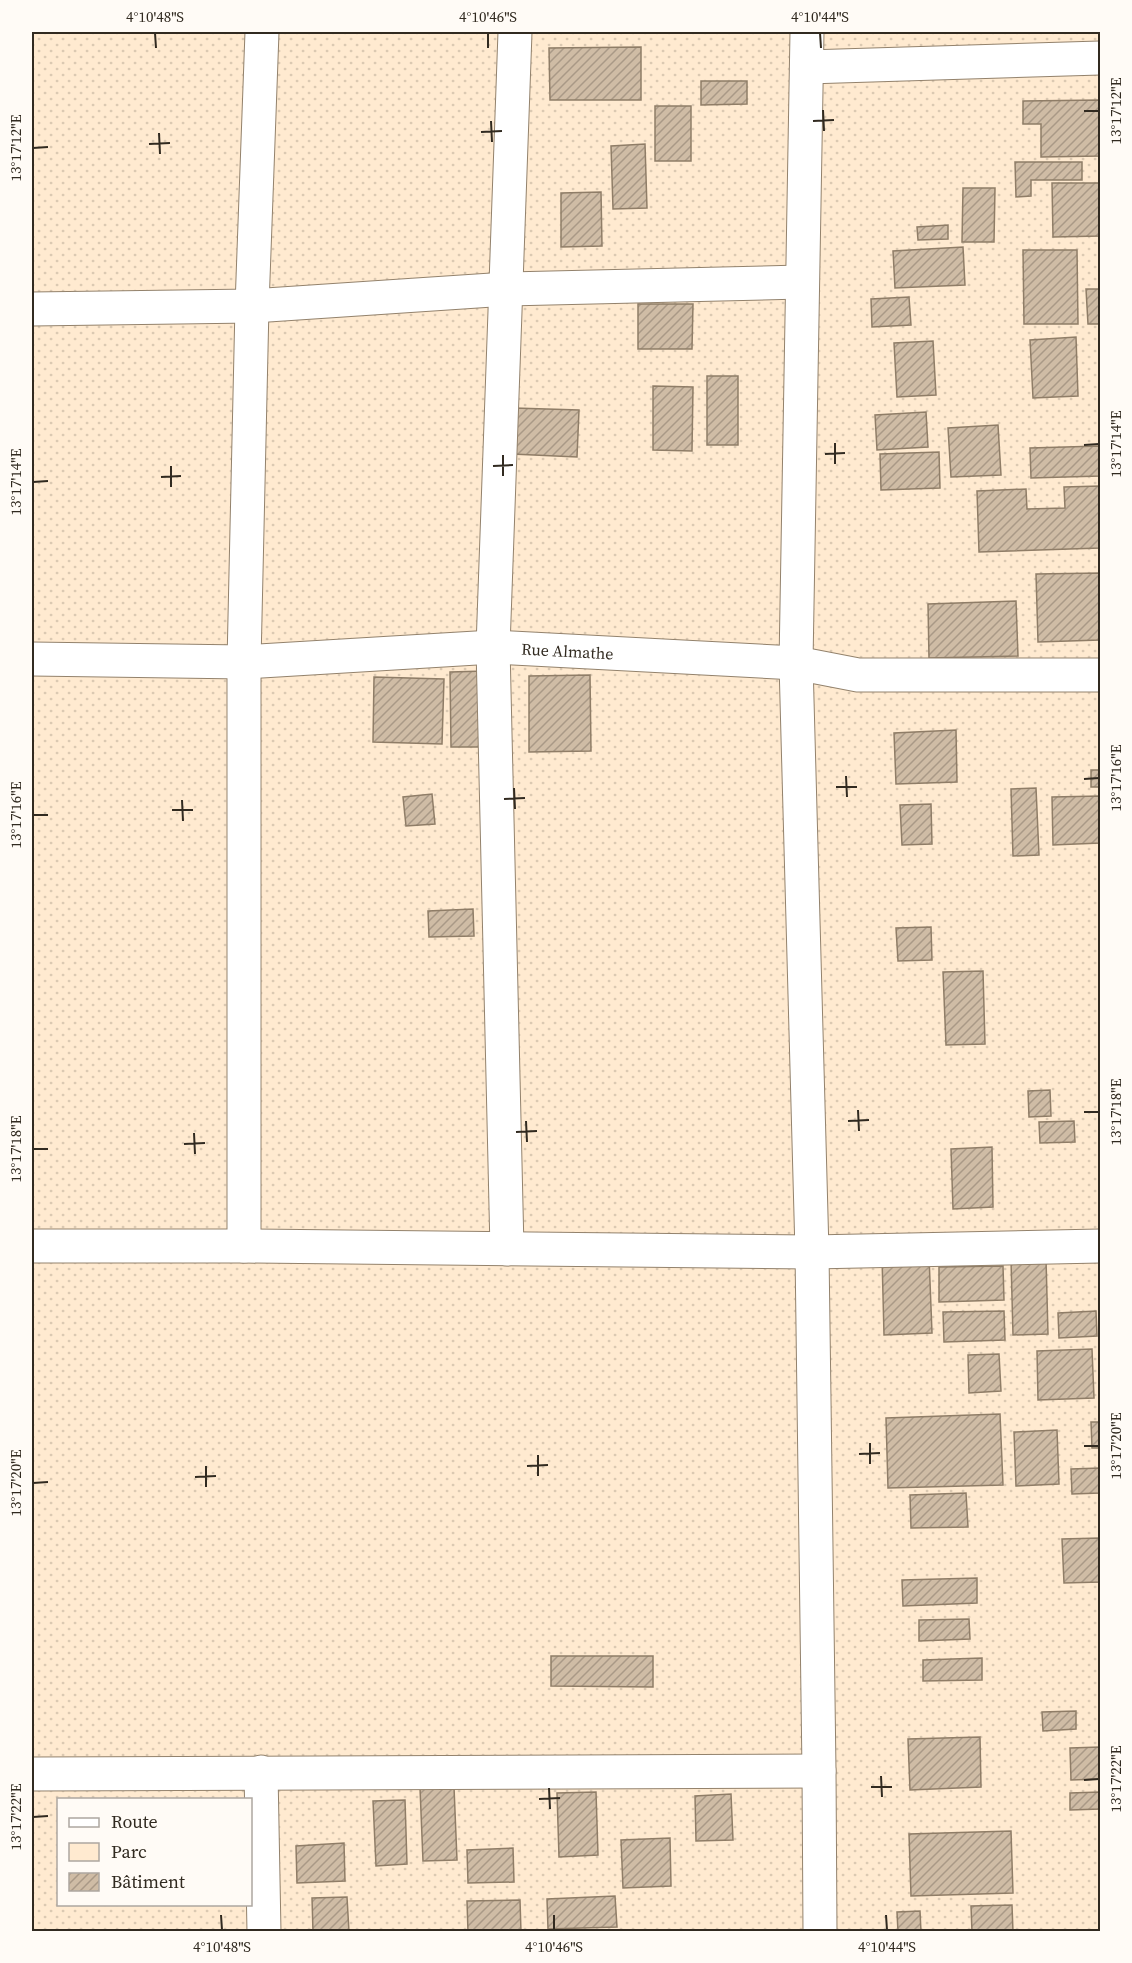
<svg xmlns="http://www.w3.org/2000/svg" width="1132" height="1963" font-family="'Source Serif 4',serif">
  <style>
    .green { fill: url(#green-dots); fill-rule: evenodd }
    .building { fill: url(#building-hatch); stroke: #8f7d67; stroke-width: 1.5 }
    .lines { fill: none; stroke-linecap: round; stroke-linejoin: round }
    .minor-casing { stroke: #93826c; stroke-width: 35 }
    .minor { stroke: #fff; stroke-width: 33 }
    .ticks { fill: none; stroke: #312a20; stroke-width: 2 }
    .labels { text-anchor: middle; stroke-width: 4.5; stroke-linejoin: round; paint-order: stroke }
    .street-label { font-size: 16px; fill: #312a20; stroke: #fffbf6 }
    .neatline { fill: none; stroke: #312a20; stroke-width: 2 }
    .ticks-label { font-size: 15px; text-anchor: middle; fill: #312a20 }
  </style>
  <defs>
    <pattern id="green-dots" width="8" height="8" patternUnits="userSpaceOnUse" patternTransform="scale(1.5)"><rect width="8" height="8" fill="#ffead0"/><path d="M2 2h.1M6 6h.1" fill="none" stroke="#dbc9b2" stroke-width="1.8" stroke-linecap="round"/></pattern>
    <pattern id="building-hatch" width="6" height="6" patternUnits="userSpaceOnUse" patternTransform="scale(1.5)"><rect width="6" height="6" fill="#cfbca5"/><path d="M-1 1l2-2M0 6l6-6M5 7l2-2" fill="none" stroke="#a99986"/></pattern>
  </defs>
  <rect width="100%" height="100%" fill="#fffbf6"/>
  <!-- green -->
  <path class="green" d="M 32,32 L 1100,32 L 1100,1931 L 32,1932 ZM 58,1800 L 250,1800 L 250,1904 L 58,1904 Z"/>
  <!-- building -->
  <path class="building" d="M 641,47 L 641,100 L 550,100 L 549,48 Z
    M 701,81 L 747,81 L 747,104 L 701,105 Z
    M 1100,100 L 1100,156 L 1041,157 L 1041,124 L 1023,124 L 1023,101 Z
    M 655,106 L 691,106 L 691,161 L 655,161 Z
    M 645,144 L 647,208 L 613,209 L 611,146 Z
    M 1015,162 L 1082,162 L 1082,180 L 1031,180 L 1031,196 L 1016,197 Z
    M 1052,183 L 1100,183 L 1100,236 L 1053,237 Z
    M 963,188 L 995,188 L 994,242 L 962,242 Z
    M 601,192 L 602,246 L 561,247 L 561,193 Z
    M 948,225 L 948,239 L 918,240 L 917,227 Z
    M 963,247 L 965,285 L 895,288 L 893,251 Z
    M 1023,250 L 1077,250 L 1078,324 L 1024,324 Z
    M 1086,289 L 1100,289 L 1100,324 L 1088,324 Z
    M 909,297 L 911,325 L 872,327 L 871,299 Z
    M 638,304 L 693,304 L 692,349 L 638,349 Z
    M 1076,337 L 1078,396 L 1033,398 L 1030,340 Z
    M 933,341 L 936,395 L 897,397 L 894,343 Z
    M 707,376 L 738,376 L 738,445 L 707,445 Z
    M 653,386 L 693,387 L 692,451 L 653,450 Z
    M 514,408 L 579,410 L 577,457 L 512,454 Z
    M 926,412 L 928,447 L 877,450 L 875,415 Z
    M 998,425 L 1001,475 L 951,477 L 948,428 Z
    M 1100,446 L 1100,476 L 1031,478 L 1030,448 Z
    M 939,452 L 940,488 L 881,490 L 880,454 Z
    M 1100,486 L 1100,548 L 979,552 L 977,491 L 1026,489 L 1027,509 L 1065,508 L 1064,487 Z
    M 1100,573 L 1100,640 L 1038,642 L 1036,574 Z
    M 1016,601 L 1018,656 L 929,658 L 928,604 Z
    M 485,671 L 486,747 L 451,747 L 450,672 Z
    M 590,675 L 591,751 L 529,752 L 529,676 Z
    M 374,677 L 444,679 L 442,744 L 373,742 Z
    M 956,730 L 957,782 L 896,784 L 894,733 Z
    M 1091,770 L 1100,770 L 1100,787 L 1091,787 Z
    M 1036,788 L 1039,855 L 1013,856 L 1011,789 Z
    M 432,794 L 435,824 L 406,826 L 403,797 Z
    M 1100,796 L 1100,843 L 1053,845 L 1052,797 Z
    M 931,804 L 932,844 L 902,845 L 900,805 Z
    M 473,909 L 474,936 L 429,937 L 428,911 Z
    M 931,927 L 932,960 L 898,961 L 896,928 Z
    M 983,971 L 985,1044 L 946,1045 L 943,972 Z
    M 1050,1090 L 1051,1116 L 1029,1117 L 1028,1091 Z
    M 1074,1121 L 1075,1142 L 1040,1143 L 1039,1122 Z
    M 992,1147 L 993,1207 L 953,1209 L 951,1149 Z
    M 929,1256 L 932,1333 L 884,1335 L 882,1257 Z
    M 1046,1259 L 1048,1334 L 1013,1335 L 1011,1260 Z
    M 1003,1266 L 1004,1300 L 939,1302 L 939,1267 Z
    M 1004,1311 L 1005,1340 L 944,1342 L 943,1312 Z
    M 1096,1311 L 1097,1336 L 1059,1338 L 1058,1313 Z
    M 1092,1349 L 1094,1398 L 1038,1400 L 1037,1351 Z
    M 999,1354 L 1001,1391 L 969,1393 L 968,1355 Z
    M 1000,1414 L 1003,1485 L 888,1488 L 886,1418 Z
    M 1091,1422 L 1100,1422 L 1100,1448 L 1092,1448 Z
    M 1057,1430 L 1059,1484 L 1016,1486 L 1014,1432 Z
    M 1100,1468 L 1100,1493 L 1072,1494 L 1071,1469 Z
    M 966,1493 L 968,1527 L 911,1528 L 910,1495 Z
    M 1100,1538 L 1100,1582 L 1064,1583 L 1062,1539 Z
    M 977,1578 L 977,1603 L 903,1606 L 902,1580 Z
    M 969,1619 L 970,1639 L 919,1641 L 919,1620 Z
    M 551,1656 L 653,1656 L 653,1687 L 551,1686 Z
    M 982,1658 L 982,1680 L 923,1681 L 923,1660 Z
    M 1076,1711 L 1076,1729 L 1043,1731 L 1042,1712 Z
    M 980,1737 L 981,1787 L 910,1790 L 908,1739 Z
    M 1100,1747 L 1100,1779 L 1071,1780 L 1070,1748 Z
    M 454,1787 L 457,1860 L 423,1861 L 420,1788 Z
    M 596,1792 L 598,1855 L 559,1857 L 557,1793 Z
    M 1100,1792 L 1100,1809 L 1070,1810 L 1070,1793 Z
    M 731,1794 L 733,1840 L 696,1841 L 695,1796 Z
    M 405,1800 L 407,1864 L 376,1866 L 373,1801 Z
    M 1011,1831 L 1013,1893 L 911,1896 L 909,1834 Z
    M 670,1838 L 671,1886 L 623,1888 L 621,1840 Z
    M 344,1843 L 345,1881 L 297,1883 L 296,1846 Z
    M 513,1848 L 514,1882 L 468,1883 L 467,1850 Z
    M 615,1896 L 617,1927 L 548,1929 L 547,1899 Z
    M 347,1897 L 349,1932 L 313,1932 L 312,1898 Z
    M 520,1900 L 521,1932 L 468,1932 L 467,1901 Z
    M 1012,1905 L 1013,1932 L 972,1932 L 971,1906 Z
    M 920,1911 L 921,1932 L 898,1932 L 897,1912 Z"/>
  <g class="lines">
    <defs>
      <g id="minor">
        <path d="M 807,32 L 796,663 L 812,1252 L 819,1771 L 820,1932"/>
        <path d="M 807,67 L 1100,58"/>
        <path d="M 32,309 L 252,306 L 507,289 L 801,282"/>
        <path id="s1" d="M 32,659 L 244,662 L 493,647 L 796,663 L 858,675 L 1100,675"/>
        <path d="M 32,1246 L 244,1246 L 812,1252 L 1100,1246"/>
        <path d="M 244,1246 L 244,662 L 252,306 L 262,32"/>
        <path d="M 507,1249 L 493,647 L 515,32"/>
        <path d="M 261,1772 L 264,1932"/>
        <path d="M 32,1774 L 819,1771"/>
      </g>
    </defs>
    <!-- minor casing -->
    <use href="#minor" class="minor-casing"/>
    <!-- minor -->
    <use href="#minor" class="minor"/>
  </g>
  <!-- ticks -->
  <path class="ticks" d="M 155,33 L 156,48M 488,33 L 488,48M 820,33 L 821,48M 823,110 L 824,131M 1084,111 L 1099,111M 491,121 L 492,142M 813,121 L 834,120M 481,132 L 502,131M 159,133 L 160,154M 149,144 L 170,143M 33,148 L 48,147M 835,443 L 835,464M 1084,445 L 1099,444M 825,454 L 845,453M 503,455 L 503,476M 171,466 L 171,487M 493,466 L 513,465M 161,477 L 181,476M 33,482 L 48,481M 846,776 L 847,797M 1084,779 L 1099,778M 836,787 L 857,787M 514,788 L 515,809M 504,799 L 525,798M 182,800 L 183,821M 172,810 L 193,810M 33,815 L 48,815M 858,1110 L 859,1131M 1084,1112 L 1099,1112M 526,1121 L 527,1142M 848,1121 L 869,1120M 516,1132 L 537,1131M 194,1133 L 195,1154M 184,1144 L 205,1143M 33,1149 L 48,1149M 870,1443 L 870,1464M 1084,1446 L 1099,1446M 859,1454 L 880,1453M 538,1455 L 538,1476M 206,1466 L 206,1487M 527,1466 L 548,1465M 195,1477 L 216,1476M 33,1483 L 48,1482M 881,1776 L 882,1797M 1084,1780 L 1099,1779M 871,1787 L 892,1787M 549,1788 L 550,1809M 539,1799 L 560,1798M 33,1817 L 48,1816M 221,1915 L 222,1930M 554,1915 L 554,1930M 886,1915 L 887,1930"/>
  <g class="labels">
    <!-- street labels -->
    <g class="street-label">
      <text dy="6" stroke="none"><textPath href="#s1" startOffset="536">Rue Almathe</textPath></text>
    </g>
  </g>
  <!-- border -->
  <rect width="1132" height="1963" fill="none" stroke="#fffbf6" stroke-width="66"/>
  <!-- legend -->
  <rect x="57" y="1798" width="195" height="108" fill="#fffbf6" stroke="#ada7a0" stroke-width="1.5"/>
  <rect x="69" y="1818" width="30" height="9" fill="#ffffff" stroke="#ada7a0" stroke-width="1.5"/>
  <text x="111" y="1828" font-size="18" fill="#312a20">Route</text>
  <rect x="69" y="1843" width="30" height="18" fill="#ffead0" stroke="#ada7a0" stroke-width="1.5"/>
  <text x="111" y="1858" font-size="18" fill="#312a20">Parc</text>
  <rect x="69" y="1873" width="30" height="18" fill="url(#building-hatch)" stroke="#ada7a0" stroke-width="1.5"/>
  <text x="111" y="1888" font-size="18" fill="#312a20">Bâtiment</text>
  <rect x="33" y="33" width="1066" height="1897" class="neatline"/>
  <g class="ticks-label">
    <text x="155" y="22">4°10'48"S</text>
    <text x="488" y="22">4°10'46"S</text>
    <text x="820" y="22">4°10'44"S</text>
    <text transform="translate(1116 111) rotate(-90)" y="5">13°17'12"E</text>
    <text transform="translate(16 148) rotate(-90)" y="5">13°17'12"E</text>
    <text transform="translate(1116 444) rotate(-90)" y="5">13°17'14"E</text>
    <text transform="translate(16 482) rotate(-90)" y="5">13°17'14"E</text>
    <text transform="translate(1116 778) rotate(-90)" y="5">13°17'16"E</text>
    <text transform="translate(16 815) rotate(-90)" y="5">13°17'16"E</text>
    <text transform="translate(1116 1112) rotate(-90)" y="5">13°17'18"E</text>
    <text transform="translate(16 1149) rotate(-90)" y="5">13°17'18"E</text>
    <text transform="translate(1116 1446) rotate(-90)" y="5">13°17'20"E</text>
    <text transform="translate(16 1483) rotate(-90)" y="5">13°17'20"E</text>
    <text transform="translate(1116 1779) rotate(-90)" y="5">13°17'22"E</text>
    <text transform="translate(16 1817) rotate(-90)" y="5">13°17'22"E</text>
    <text x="222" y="1952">4°10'48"S</text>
    <text x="554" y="1952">4°10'46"S</text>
    <text x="887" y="1952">4°10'44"S</text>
  </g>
</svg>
